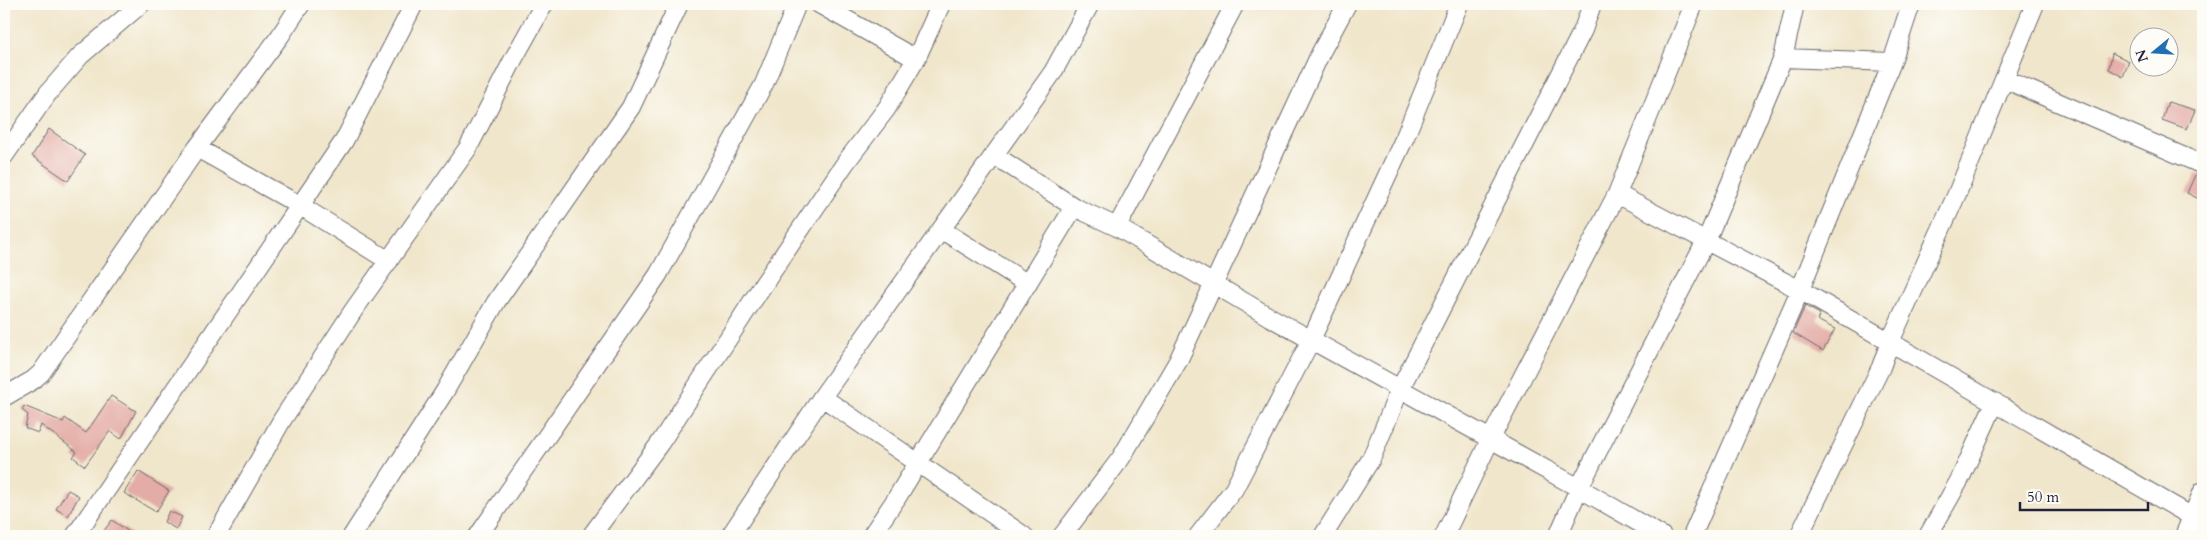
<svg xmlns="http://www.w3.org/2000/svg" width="2207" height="540" font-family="Cardo,serif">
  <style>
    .building { fill: #e4aca6 }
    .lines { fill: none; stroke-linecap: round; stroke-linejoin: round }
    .minor-casing { stroke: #6a676d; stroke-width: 20 }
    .minor { stroke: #fff; stroke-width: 18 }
  </style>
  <rect width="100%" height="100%" fill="#fdfcf7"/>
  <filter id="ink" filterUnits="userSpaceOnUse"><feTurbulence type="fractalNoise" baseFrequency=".02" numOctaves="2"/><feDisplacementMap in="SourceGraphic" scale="10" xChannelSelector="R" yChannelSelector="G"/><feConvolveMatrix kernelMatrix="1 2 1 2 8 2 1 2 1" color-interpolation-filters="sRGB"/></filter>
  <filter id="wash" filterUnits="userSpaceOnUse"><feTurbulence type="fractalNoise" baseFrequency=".0096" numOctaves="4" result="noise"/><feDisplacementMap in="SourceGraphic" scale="20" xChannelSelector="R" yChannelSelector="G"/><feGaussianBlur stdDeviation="1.12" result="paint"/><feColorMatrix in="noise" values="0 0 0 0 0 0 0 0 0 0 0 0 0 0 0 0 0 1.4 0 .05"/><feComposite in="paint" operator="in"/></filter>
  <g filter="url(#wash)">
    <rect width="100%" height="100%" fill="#f0e6cb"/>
    <g id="blocks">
      <!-- building -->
      <path class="building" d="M 2112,53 L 2129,61 L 2123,77 L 2109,69 Z
        M 2168,102 L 2195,110 L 2187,129 L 2162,120 Z
        M 49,129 L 85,155 L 68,181 L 32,156 Z
        M 2196,173 L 2203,175 L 2203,201 L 2187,193 Z
        M 1805,306 L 1820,314 L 1817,320 L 1835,329 L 1823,351 L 1793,333 Z
        M 111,396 L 136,411 L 121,439 L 110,431 L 85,466 L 73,457 L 77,452 L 41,425 L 38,433 L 25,428 L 28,415 L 22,410 L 24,406 L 63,422 L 65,418 L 86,433 Z
        M 138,471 L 169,491 L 156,512 L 124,493 Z
        M 68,490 L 79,496 L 68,516 L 56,509 Z
        M 169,511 L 182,517 L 176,529 L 164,522 Z
        M 112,520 L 135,536 L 100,536 Z"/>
    </g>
  </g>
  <g filter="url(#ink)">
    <use href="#blocks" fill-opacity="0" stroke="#6a676d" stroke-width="1"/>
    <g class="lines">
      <defs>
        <path id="minor" d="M 819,4 L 916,59
          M 1783,58 L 1892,62
          M 2004,79 L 2203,165
          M 197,148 L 299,205 L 389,261
          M 994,155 L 1074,207 L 1117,227 L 1268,316 L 1579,488 L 1662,536
          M 4,156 L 48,93 L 80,56 L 141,4
          M 1617,194 L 1800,290 L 2203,523
          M 1117,227 L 1235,4
          M 942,230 L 1028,284
          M 4,397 L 33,380 L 41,373 L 197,148 L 280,36 L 301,4
          M 822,397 L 1024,536
          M 75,536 L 344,141 L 414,4
          M 216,536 L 282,420 L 353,311 L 468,148 L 514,58 L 544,4
          M 352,536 L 445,391 L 496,302 L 631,107 L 679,4
          M 478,536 L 658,275 L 764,84 L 797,4
          M 591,536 L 660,443 L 763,285 L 846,162 L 887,108 L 916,59 L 941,4
          M 730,536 L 822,397 L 1053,72 L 1090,4
          M 871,536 L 896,499 L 1074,207
          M 1062,536 L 1121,458 L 1178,361 L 1321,52 L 1347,4
          M 1198,536 L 1234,489 L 1311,340 L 1405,137 L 1459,4
          M 1323,536 L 1371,459 L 1400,389 L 1583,30 L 1592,4
          M 1444,536 L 1490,440 L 1617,194 L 1694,4
          M 1558,536 L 1579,488 L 1706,241 L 1783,58 L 1795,4
          M 1692,536 L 1800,290 L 1892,62 L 1911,4
          M 1799,536 L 1881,367 L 1890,342 L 1956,196 L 2035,4
          M 1928,536 L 1960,479 L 1995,402
          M 2184,536 L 2203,491"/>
      </defs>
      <!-- minor casing -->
      <use href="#minor" class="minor-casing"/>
      <!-- minor -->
      <use href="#minor" class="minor"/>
    </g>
  </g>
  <!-- margin -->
  <rect width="2207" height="540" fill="none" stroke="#fdfcf7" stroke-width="20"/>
  <!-- north arrow -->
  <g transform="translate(2154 52) rotate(252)"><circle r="24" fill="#fdfcf7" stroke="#a5a5ac"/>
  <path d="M0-4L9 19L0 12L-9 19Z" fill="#1f6fb2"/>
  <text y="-8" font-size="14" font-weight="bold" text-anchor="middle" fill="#22223b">N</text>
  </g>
  <!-- scale -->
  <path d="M2020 502v8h128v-8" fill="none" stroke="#22223b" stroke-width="2.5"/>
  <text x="2027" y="502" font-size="15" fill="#22223b" stroke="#fdfcf7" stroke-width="4" paint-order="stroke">50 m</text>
</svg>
